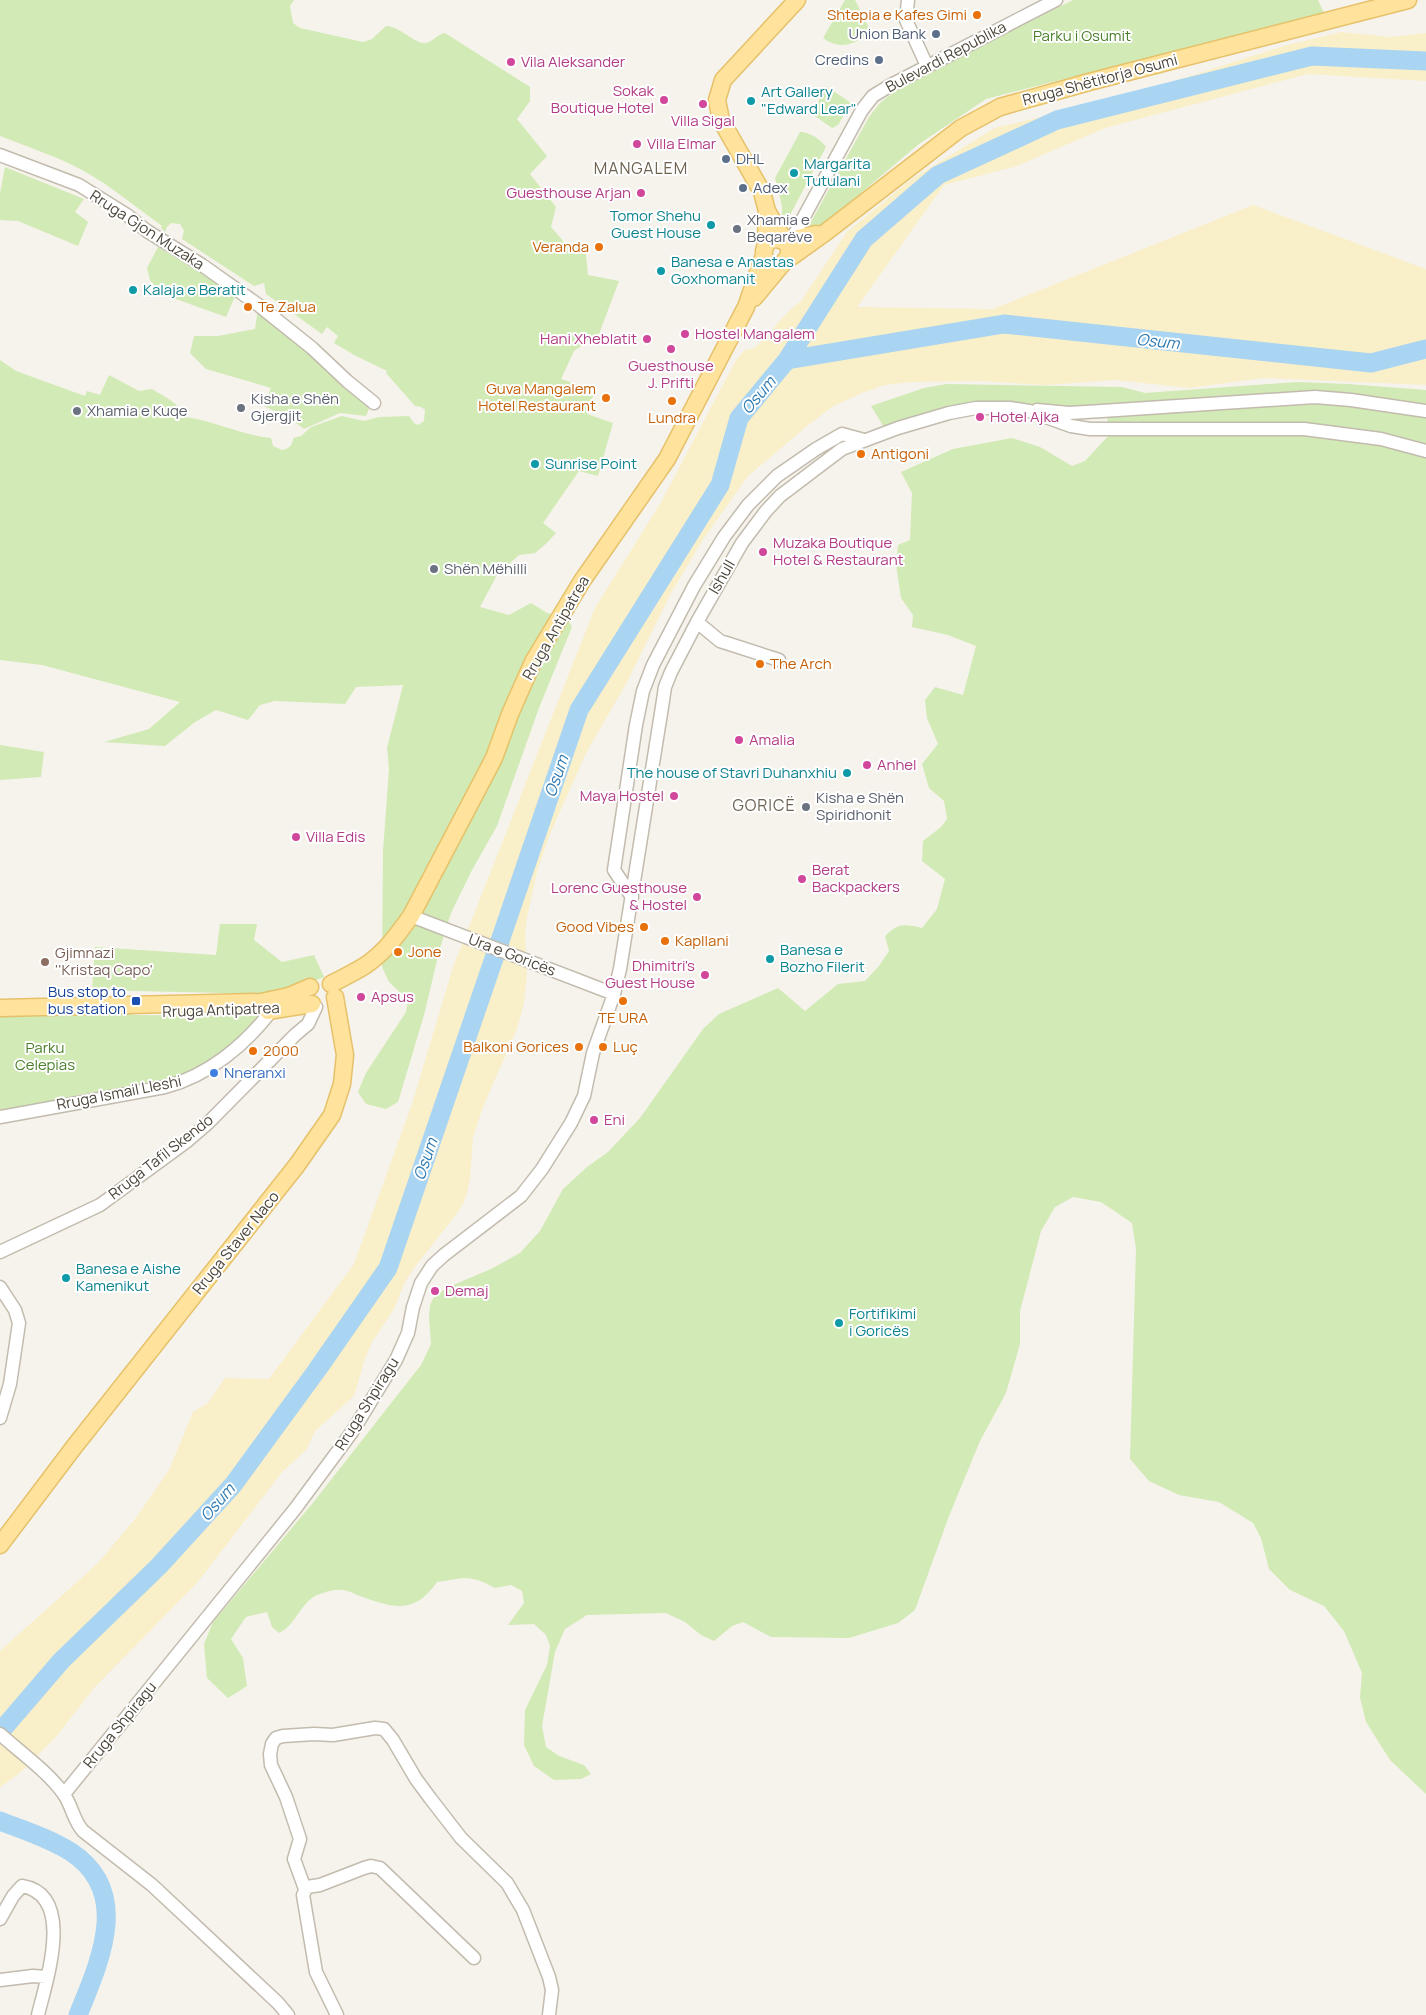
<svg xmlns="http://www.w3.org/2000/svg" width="1426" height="2015" font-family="Manrope,sans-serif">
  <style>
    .green { fill: #d2eab5 }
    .sand { fill: #f9efc9 }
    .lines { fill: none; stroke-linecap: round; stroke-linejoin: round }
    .river { stroke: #a9d4f2; stroke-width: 19 }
    .minor-casing { stroke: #c2bbae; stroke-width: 15 }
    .major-casing { stroke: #e6c16a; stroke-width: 19 }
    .minor { stroke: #fff; stroke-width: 12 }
    .major { stroke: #ffe39c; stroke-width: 16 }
    .food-dot { fill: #e8710a; stroke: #fff; stroke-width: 2 }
    .service-dot { fill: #5c6f8a; stroke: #fff; stroke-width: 2 }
    .hotel-dot { fill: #d1479c; stroke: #fff; stroke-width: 2 }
    .culture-dot { fill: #0f9aa8; stroke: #fff; stroke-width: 2 }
    .worship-dot { fill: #6b7280; stroke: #fff; stroke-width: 2 }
    .education-dot { fill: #8d6e63; stroke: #fff; stroke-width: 2 }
    .transit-dot { fill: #1a4fb4; stroke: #fff; stroke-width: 2 }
    .shop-dot { fill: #3f7fe0; stroke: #fff; stroke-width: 2 }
    .labels { text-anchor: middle; stroke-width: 4; stroke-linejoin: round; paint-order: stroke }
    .food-label { font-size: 15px; fill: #c56008; stroke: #fff; text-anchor: start }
    .service-label { font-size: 15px; fill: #4e5e75; stroke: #fff; text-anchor: end }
    .park-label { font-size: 15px; fill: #4a7f2a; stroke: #fff }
    .street-label { font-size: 15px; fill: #4b4439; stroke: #fff }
    .hotel-label { font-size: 15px; fill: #b23c85; stroke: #fff; text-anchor: start }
    .culture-label { font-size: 15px; fill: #0d838f; stroke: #fff; text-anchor: start }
    .worship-label { font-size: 15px; fill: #5b616d; stroke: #fff; text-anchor: start }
    .education-label { font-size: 15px; fill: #785e54; stroke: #fff; text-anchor: start }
    .transit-label { font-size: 15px; fill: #164399; stroke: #fff; text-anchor: end }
    .shop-label { font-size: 15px; fill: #366cbe; stroke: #fff; text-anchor: start }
    .neighbourhood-label { font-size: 16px; letter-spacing: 1px; fill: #6e6250; stroke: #fff }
    .water-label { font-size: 16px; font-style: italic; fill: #2e7ab2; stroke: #fff }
  </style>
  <rect width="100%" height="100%" fill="#f6f3ec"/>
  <!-- green -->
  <path class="green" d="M 0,0 L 294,0 L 290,6 L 293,23 L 300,28 L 363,42 L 372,39 L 386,26 C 401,27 411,41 423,43 C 431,44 437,34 445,33 L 530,87 L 530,101 L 517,119 L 547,156 L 530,174 L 556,207 L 551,227 L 571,250 L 585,245 L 588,275 L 619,281 L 599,334 L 574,351 L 561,379 L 595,390 L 587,414 L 613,423 L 598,476 L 579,471 L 543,523 L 556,533 L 548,542 L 535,553 L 519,555 L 497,575 L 480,607 L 509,615 L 531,603 L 547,613 L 567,618 L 572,627 L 539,708 L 497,826 L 471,872 L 451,913 L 440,948 L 424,1015 L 398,1102 L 386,1109 L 366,1104 L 358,1092 L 366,1073 L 406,1012 L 408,1000 L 389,982 L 382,967 L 383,851 L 389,769 L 387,748 L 403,685 L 356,687 L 345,704 L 275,701 L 260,705 L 248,720 L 216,710 L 195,722 L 165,746 L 104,742 L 149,729 L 180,702 L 42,665 L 0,660 L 0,360 L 16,371 L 85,396 L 87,391 L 100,395 L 109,375 L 139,391 L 152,389 C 163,396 181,404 185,417 C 215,421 241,435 271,438 L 273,446 L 282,450 C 289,449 293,445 293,438 L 301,436 L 311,427 L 342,416 L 364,421 L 379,417 L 409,416 L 414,423 L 418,425 L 424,421 L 425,410 L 421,407 L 415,406 L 386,373 L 387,371 L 356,356 L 334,343 L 338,336 L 327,327 L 322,334 L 266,294 L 264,283 L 254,286 L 182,239 L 184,231 L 180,224 L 171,223 L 167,227 L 165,232 L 161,228 L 162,226 C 136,207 111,186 82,170 C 56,156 28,147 0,136 Z
    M 845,0 L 855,0 L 871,32 C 855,44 841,51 823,38 Z
    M 1073,0 L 1318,0 L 1324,13 L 986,99 L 919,144 L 817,230 L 807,229 L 869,117 L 880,103 L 899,88 Z
    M 826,86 L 851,103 L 838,125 L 832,128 L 812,114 L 819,101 L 819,94 Z
    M 800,132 C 808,131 822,140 826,147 L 782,230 L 782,206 L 775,178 Z
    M 5,167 L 84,199 L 75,212 L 88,222 L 78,246 L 18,221 L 0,220 L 0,193 Z
    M 158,247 L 236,294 L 226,317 L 159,293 L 150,280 L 147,268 Z
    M 258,309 L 371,404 L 366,416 L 340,413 L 304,429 L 291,419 L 264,406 L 271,388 L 206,369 L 190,353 L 194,336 L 218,336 L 255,329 Z
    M 1298,382 L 1348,384 L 1426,390 L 1426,1794 L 1390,1760 L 1366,1722 L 1360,1698 L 1362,1673 L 1344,1631 L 1324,1606 L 1290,1590 L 1269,1569 L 1261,1538 L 1253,1523 L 1219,1502 L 1179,1495 L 1149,1481 L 1130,1459 L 1136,1249 L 1132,1223 L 1101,1202 L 1073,1197 L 1055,1207 L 1041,1231 L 1020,1311 L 1020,1344 L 1006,1393 L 980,1441 L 949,1516 L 915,1610 L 898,1623 L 849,1638 L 771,1637 L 743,1622 L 732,1626 L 714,1641 L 701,1635 L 685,1622 L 666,1613 L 587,1615 L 565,1629 L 555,1652 L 542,1726 L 546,1747 L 559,1756 L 584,1765 L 591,1774 L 581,1779 L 554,1780 L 534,1766 L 524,1745 L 525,1710 L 547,1665 L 550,1646 L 546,1635 L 534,1624 L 508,1625 L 524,1603 L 522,1591 L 511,1585 L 495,1588 C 470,1574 464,1578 437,1582 C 414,1615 393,1608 360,1596 C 354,1594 348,1590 342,1590 C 337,1589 328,1591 323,1593 C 301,1598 298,1624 279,1633 L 272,1627 L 267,1612 L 246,1617 L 231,1639 L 243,1658 L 247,1686 L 228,1698 L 207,1678 L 204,1644 L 213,1622 L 312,1504 L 421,1365 L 431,1344 L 429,1317 L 430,1305 L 434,1297 L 446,1288 L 491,1269 L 520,1253 L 540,1231 L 563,1189 L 587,1167 L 608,1152 L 640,1118 L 703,1029 L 719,1014 L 778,988 L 805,1011 L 838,984 L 865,981 L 879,966 L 889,951 L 885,936 C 899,923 903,924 922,928 L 937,909 L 945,879 L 922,861 L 923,841 L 941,827 L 947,819 L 944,801 L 929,788 L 922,764 L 938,744 L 927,718 L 925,700 L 935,687 L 963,695 L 976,646 L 948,635 L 912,627 L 913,615 L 901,598 L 896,565 L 898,545 L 910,540 L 912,493 L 901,472 L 953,449 L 1012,438 L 1040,447 L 1072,466 L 1085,461 L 1110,434 L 1105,407 L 976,405 L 885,429 L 871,406 L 924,388 L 947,384 L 1122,387 L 1145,393 Z
    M 0,745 L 44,752 L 41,777 L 0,780 Z
    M 220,924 L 257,924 L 254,940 L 282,962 L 314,955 L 324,977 L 304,985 L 262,994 L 92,990 L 95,947 L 216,955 Z
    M 124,1010 L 134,1015 L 262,1016 L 247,1034 L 194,1072 L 159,1082 L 79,1095 L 0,1111 L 0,1013 Z"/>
  <!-- sand -->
  <path class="sand" d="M 1342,32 L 1390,37 L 1426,33 L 1426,81 L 1308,74 L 1105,128 L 1017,166 L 944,185 L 857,307 L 993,309 L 1253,205 L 1426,269 L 1426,385 L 1264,378 L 1189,388 L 1116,380 L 1046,385 L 980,381 L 912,382 L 885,385 L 862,393 L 832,407 L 806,427 L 748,476 L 702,541 L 670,595 L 626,684 L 586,753 L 550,834 L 538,868 L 527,917 L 525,934 L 527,974 L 524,1003 L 517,1029 L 483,1107 L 473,1137 L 470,1179 L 467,1193 L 463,1204 L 455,1216 L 414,1268 L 405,1282 L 394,1309 L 372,1342 L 365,1359 L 354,1396 L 315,1431 L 307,1449 L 283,1471 L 197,1583 L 94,1688 L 56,1737 L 20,1773 L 0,1787 L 0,1651 L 97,1564 L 135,1519 L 169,1470 L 193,1412 L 208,1403 L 225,1378 L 269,1379 L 354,1264 L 412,1104 L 453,967 L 595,608 L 660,504 L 736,360 L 745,350 L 755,348 L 790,310 L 801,301 L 847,232 L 913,178 L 995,128 L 1128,96 L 1287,45 Z"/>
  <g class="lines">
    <!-- river -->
    <path class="river" d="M 787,360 L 864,239 L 938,175 L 1057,120 L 1312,56 L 1426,61
      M 0,1732 L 61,1661 L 159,1566 L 233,1485 L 317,1370 L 388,1268 L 579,710 L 720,485 L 739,418 L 787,360 L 1004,324 L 1371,363 L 1426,349
      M 0,1821 C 23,1830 49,1838 71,1852 C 132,1892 100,1961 78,2015"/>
    <defs>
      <path id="minor" d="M 908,0 L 906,20 L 927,66
        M 0,155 L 79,185 L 127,215 L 147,231 L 202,265 L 257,304 L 312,348 L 347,381 L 374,403
        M 794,235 L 862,110 L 873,96 L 891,85 L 1056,0
        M 1037,410 L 1069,413 L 1102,411 L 1315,397 L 1351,400 L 1426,411
        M 697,622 L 720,641 L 779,660
        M 632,897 L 614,870 L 636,725 L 643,691 L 653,665 L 694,586 L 724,537 L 748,505 L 777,476 L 816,449 L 842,434 L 864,440
        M 411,916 L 614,994
        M 0,1117 L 165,1087 C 208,1076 245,1045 272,1010
        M 0,1252 L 100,1205 L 186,1142 L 208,1123 L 295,1035 L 308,1024 L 316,1007
        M 0,1287 L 15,1310 L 19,1323 L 10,1384 L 0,1418
        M 0,1734 C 20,1752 48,1772 63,1793 C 72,1805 73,1820 83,1831 L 152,1885 L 278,2003 L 288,2015
        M 64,1794 L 295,1509 L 352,1432 L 396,1360 L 408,1333 L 413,1307 L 421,1283 L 432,1266 L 444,1255 L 521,1196 L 542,1169 L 571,1123 L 584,1096 L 593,1053 L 614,994 L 620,969 L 662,707 L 665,687 L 671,672 L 697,622 L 742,543 L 766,511 L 780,496 L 842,449 L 898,428 L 949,413 L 976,408 L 1010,408 L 1029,411 L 1071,426 L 1090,429 L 1304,429 L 1381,439 L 1426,451
        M 305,1889 L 294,1859 L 300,1839 L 286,1797 L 271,1765 L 270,1754 L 272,1744 L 276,1738 L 283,1736 L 314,1734 L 333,1735 L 375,1728 L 384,1729 L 393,1740 L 416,1779 L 430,1798 L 461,1838 L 507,1883 L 523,1910 L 549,1977 L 552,1990 L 549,2015
        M 0,1919 L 13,1896 L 22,1886 C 76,1895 46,1981 38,2015
        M 0,1980 L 33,1976 L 47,1977
        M 337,2015 L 316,1972 L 303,1895 L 307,1887 L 320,1885 L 364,1868 L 371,1866 L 380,1868 L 474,1958"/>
      <path id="major" d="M 767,211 L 789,248 L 789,256 L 783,263
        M 766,244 L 767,211 L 762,192 L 721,120 L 717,100 L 723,80 L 797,0
        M 764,251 L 766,244 L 771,240 L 777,239 L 783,241 L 816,234
        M 754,298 L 784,262 L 826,232 L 961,128 L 1000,107 L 1089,82 L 1408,0
        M 331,984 C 343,978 355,972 366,965 C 385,952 398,934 411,916 L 494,758 L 510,714 L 533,662 L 582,581 L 667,459 L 746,307 L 764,255
        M 0,1008 L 261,1002 L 289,996 L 310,987
        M 268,1011 L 312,1004
        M 0,1545 L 74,1447 L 297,1165 L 332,1115 L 342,1084 L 345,1055 L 335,997"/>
    </defs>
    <!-- minor casing -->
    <use href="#minor" class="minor-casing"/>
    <!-- major casing -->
    <use href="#major" class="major-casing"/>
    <!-- minor -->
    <use href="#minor" class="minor"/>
    <!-- major -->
    <use href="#major" class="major"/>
  </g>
  <!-- markers -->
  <g class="food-dot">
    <circle cx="977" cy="15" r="5"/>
    <circle cx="599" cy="247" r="5"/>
    <circle cx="248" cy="307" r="5"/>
    <circle cx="606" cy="398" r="5"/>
    <circle cx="672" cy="401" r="5"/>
    <circle cx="861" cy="454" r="5"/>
    <circle cx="760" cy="664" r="5"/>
    <circle cx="644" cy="927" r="5"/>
    <circle cx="665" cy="941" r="5"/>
    <circle cx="398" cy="952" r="5"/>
    <circle cx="623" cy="1001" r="5"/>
    <circle cx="579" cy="1047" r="5"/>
    <circle cx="603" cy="1047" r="5"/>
    <circle cx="253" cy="1051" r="5"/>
  </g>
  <g class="service-dot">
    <circle cx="936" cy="34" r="5"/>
    <circle cx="879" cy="60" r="5"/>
    <circle cx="726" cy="159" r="5"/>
    <circle cx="743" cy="188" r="5"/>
  </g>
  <g class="hotel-dot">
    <circle cx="511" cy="62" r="5"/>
    <circle cx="664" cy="100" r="5"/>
    <circle cx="703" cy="104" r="5"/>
    <circle cx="637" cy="144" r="5"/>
    <circle cx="641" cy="193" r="5"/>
    <circle cx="685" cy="334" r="5"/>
    <circle cx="647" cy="339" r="5"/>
    <circle cx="671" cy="349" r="5"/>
    <circle cx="980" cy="417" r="5"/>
    <circle cx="763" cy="552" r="5"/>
    <circle cx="739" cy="740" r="5"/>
    <circle cx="867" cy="765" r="5"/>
    <circle cx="674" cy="796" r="5"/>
    <circle cx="296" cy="837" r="5"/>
    <circle cx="802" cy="879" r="5"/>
    <circle cx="697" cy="897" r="5"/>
    <circle cx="705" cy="975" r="5"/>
    <circle cx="361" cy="997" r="5"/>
    <circle cx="594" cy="1120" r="5"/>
    <circle cx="435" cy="1291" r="5"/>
  </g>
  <g class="culture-dot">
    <circle cx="751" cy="101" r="5"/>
    <circle cx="794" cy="173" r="5"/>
    <circle cx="711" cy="225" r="5"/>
    <circle cx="661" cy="271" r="5"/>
    <circle cx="133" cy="290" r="5"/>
    <circle cx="535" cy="464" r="5"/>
    <circle cx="847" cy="773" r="5"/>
    <circle cx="770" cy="959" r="5"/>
    <circle cx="66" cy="1278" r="5"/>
    <circle cx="839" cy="1323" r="5"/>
  </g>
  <g class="worship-dot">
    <circle cx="737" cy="229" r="5"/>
    <circle cx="241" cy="408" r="5"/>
    <circle cx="77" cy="411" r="5"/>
    <circle cx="434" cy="569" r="5"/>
    <circle cx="806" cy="807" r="5"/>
  </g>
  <circle class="education-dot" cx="45" cy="962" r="5"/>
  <rect class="transit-dot" x="131" y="996" width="10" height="10" rx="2.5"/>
  <circle class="shop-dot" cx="214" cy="1073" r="5"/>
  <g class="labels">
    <!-- food labels -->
    <g class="food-label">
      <text x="967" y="20" text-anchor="end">Shtepia e Kafes Gimi</text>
      <text x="589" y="252" text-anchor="end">Veranda</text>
      <text x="258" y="312">Te Zalua</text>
      <text x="596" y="394" text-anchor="end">Guva Mangalem<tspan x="596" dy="17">Hotel Restaurant</tspan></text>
      <text x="672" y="423" text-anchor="middle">Lundra</text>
      <text x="871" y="459">Antigoni</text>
      <text x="770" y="669">The Arch</text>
      <text x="634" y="932" text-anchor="end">Good Vibes</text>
      <text x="675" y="946">Kapllani</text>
      <text x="408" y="957">Jone</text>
      <text x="623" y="1023" text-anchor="middle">TE URA</text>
      <text x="569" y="1052" text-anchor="end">Balkoni Gorices</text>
      <text x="613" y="1052">Luç</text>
      <text x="263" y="1056">2000</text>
    </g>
    <!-- service labels -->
    <g class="service-label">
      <text x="926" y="39">Union Bank</text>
      <text x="869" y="65">Credins</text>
      <text x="736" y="164" text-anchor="start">DHL</text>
      <text x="753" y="193" text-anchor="start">Adex</text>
    </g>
    <!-- park labels -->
    <g class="park-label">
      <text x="1082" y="41">Parku i Osumit</text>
      <text x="45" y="1053">Parku<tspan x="45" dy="17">Celepias</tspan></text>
    </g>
    <!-- street labels -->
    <g class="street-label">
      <text transform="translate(946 57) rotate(-28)" y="5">Bulevardi Republika</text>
      <text transform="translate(1100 80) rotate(-15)" y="5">Rruga Shëtitorja Osumi</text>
      <text transform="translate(147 230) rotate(33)" y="5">Rruga Gjon Muzaka</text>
      <text transform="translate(722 577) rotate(-60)" y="5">Ishull</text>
      <text transform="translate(556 628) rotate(-60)" y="5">Rruga Antipatrea</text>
      <text transform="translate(512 955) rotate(21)" y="5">Ura e Goricës</text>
      <text transform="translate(221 1010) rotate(-2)" y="5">Rruga Antipatrea</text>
      <text transform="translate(119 1093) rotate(-11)" y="5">Rruga Ismail Lleshi</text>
      <text transform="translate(161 1157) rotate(-38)" y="5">Rruga Tafil Skendo</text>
      <text transform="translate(236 1243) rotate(-51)" y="5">Rruga Staver Naco</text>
      <text transform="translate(367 1404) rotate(-58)" y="5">Rruga Shpiragu</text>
      <text transform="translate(120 1725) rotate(-51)" y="5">Rruga Shpiragu</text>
    </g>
    <!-- hotel labels -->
    <g class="hotel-label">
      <text x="521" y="67">Vila Aleksander</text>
      <text x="654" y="96" text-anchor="end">Sokak<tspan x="654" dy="17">Boutique Hotel</tspan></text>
      <text x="703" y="126" text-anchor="middle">Villa Sigal</text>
      <text x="647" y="149">Villa Elmar</text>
      <text x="631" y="198" text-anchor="end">Guesthouse Arjan</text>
      <text x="695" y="339">Hostel Mangalem</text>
      <text x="637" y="344" text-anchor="end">Hani Xheblatit</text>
      <text x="671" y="371" text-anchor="middle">Guesthouse<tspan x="671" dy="17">J. Prifti</tspan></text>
      <text x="990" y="422">Hotel Ajka</text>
      <text x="773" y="548">Muzaka Boutique<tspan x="773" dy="17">Hotel &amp; Restaurant</tspan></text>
      <text x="749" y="745">Amalia</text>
      <text x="877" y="770">Anhel</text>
      <text x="664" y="801" text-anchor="end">Maya Hostel</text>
      <text x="306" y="842">Villa Edis</text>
      <text x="812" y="875">Berat<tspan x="812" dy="17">Backpackers</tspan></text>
      <text x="687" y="893" text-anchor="end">Lorenc Guesthouse<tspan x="687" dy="17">&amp; Hostel</tspan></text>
      <text x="695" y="971" text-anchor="end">Dhimitri's<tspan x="695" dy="17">Guest House</tspan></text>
      <text x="371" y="1002">Apsus</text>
      <text x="604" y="1125">Eni</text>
      <text x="445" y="1296">Demaj</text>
    </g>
    <!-- culture labels -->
    <g class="culture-label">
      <text x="761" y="97">Art Gallery<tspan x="761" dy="17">"Edward Lear"</tspan></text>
      <text x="804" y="169">Margarita<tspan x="804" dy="17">Tutulani</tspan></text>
      <text x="701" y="221" text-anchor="end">Tomor Shehu<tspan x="701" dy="17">Guest House</tspan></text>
      <text x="671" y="267">Banesa e Anastas<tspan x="671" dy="17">Goxhomanit</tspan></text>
      <text x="143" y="295">Kalaja e Beratit</text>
      <text x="545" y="469">Sunrise Point</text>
      <text x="837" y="778" text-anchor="end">The house of Stavri Duhanxhiu</text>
      <text x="780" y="955">Banesa e<tspan x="780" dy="17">Bozho Filerit</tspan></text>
      <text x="76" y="1274">Banesa e Aishe<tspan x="76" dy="17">Kamenikut</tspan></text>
      <text x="849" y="1319">Fortifikimi<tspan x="849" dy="17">i Goricës</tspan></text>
    </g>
    <!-- worship labels -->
    <g class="worship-label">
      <text x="747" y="225">Xhamia e<tspan x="747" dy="17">Beqarëve</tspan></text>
      <text x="251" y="404">Kisha e Shën<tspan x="251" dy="17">Gjergjit</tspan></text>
      <text x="87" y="416">Xhamia e Kuqe</text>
      <text x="444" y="574">Shën Mëhilli</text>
      <text x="816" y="803">Kisha e Shën<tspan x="816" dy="17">Spiridhonit</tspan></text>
    </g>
    <!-- education labels -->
    <g class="education-label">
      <text x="55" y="958">Gjimnazi<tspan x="55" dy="17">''Kristaq Capo'</tspan></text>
    </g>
    <!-- transit labels -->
    <g class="transit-label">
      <text x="126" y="997">Bus stop to<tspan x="126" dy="17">bus station</tspan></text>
    </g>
    <!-- shop labels -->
    <g class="shop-label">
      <text x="224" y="1078">Nneranxi</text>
    </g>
    <!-- neighbourhood labels -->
    <g class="neighbourhood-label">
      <text x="641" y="174">MANGALEM</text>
      <text x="764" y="811">GORICË</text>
    </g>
    <!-- water labels -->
    <g class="water-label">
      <text transform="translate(1158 341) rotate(6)" y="6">Osum</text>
      <text transform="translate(758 395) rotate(-50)" y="6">Osum</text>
      <text transform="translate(556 776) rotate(-71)" y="6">Osum</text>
      <text transform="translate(425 1159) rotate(-71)" y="6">Osum</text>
      <text transform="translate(217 1502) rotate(-49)" y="6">Osum</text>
    </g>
  </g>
</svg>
